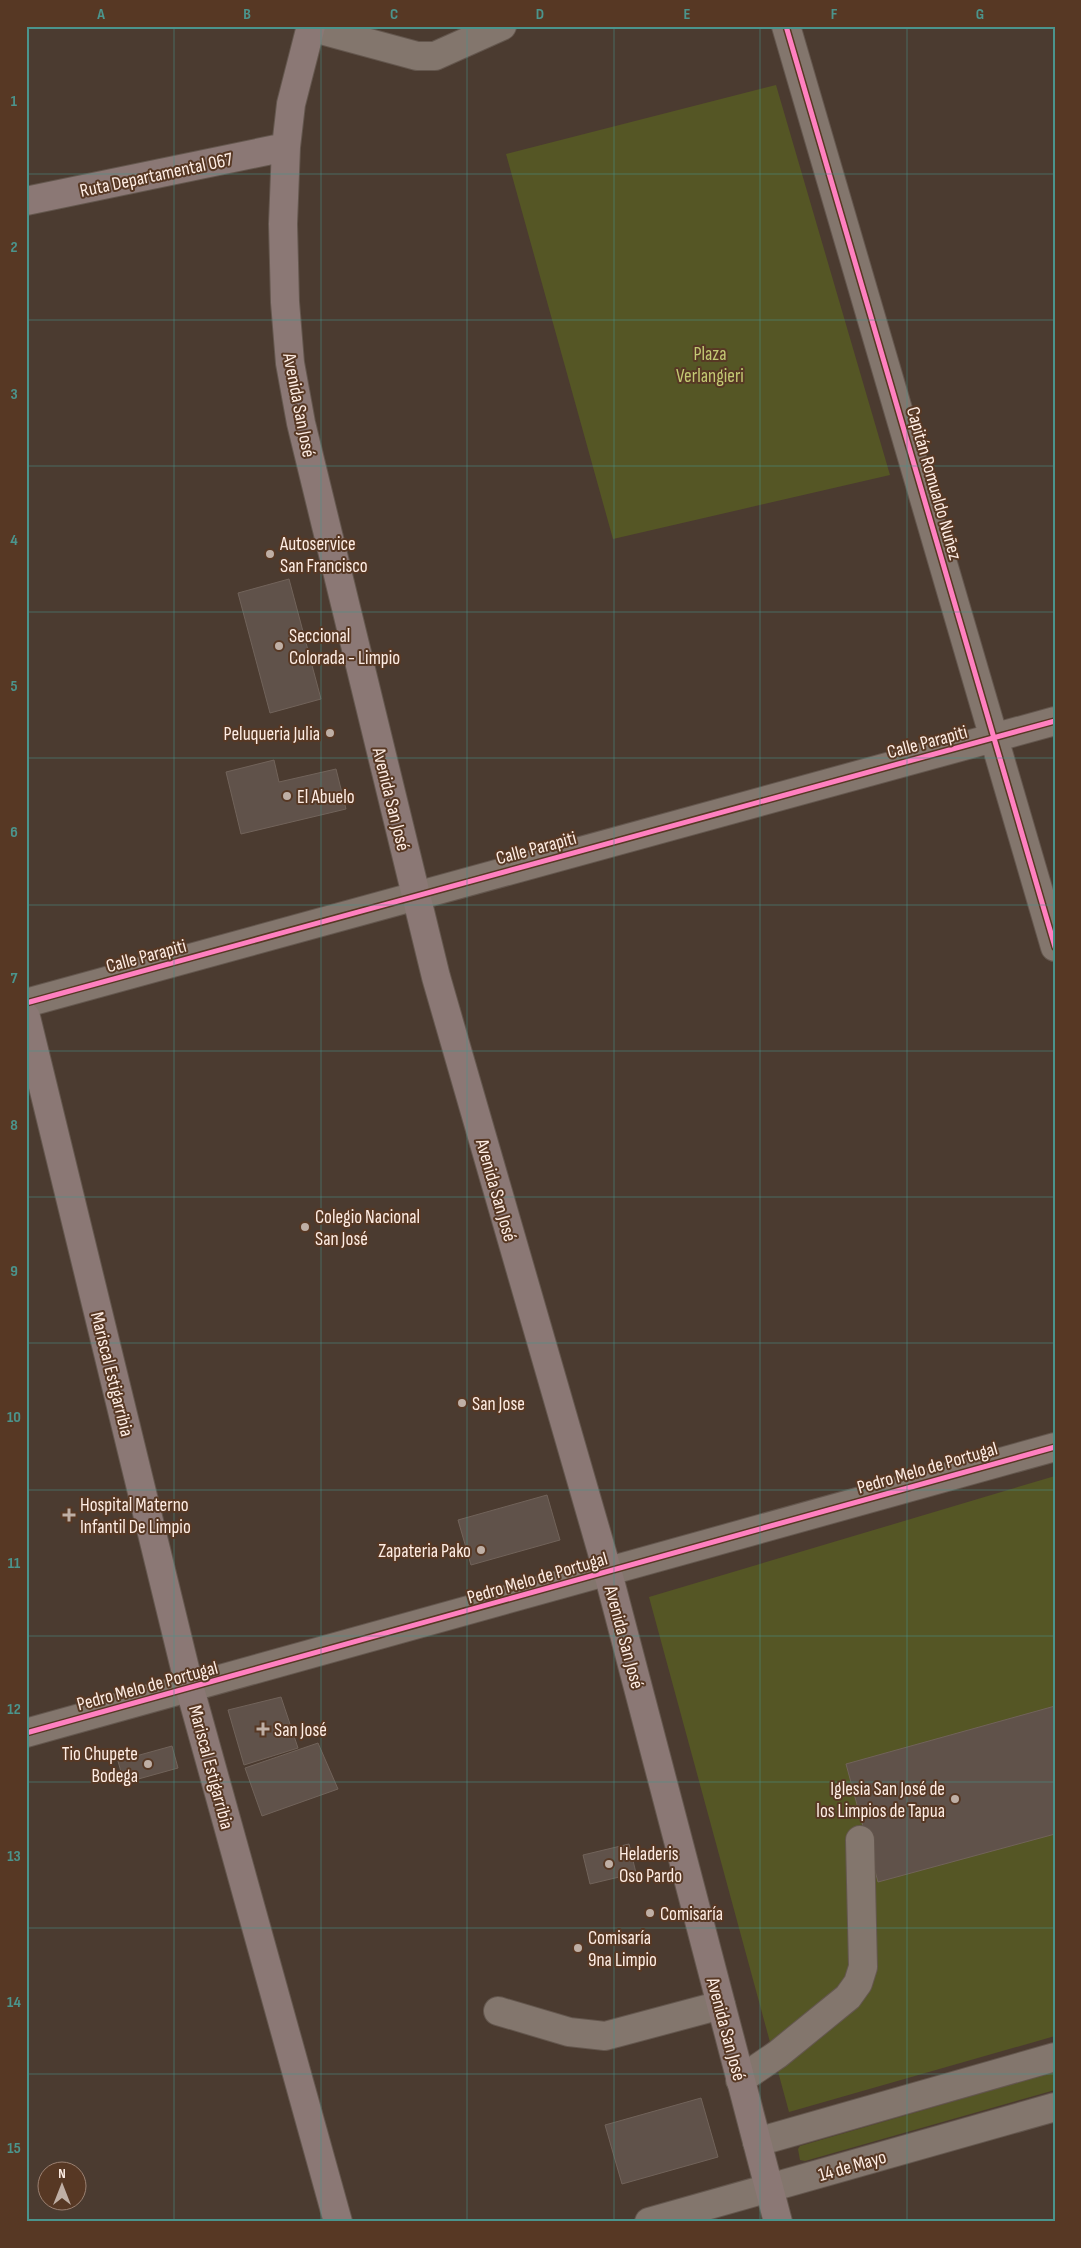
<svg xmlns="http://www.w3.org/2000/svg" width="1081" height="2248" font-family="'Sofia Sans Condensed',sans-serif">
  <style>
    .green { fill: #555625 }
    .building { fill: #60524a; stroke: #71635a }
    .lines { fill: none; stroke-linecap: round; stroke-linejoin: round }
    .minor-casing { stroke: #64574e; stroke-width: 30 }
    .major-casing { stroke: #64574e; stroke-width: 30 }
    .minor { stroke: #83766d; stroke-width: 28 }
    .major { stroke: #8b7875; stroke-width: 28 }
    .cycleway-casing { stroke: #573824; stroke-width: 8 }
    .cycleway { stroke: #ff80c0; stroke-width: 5 }
    .grid { fill: none; stroke: #4b948c; stroke-width: 1; stroke-opacity: 0.55 }
    .poi-dot { fill: #bfafa5; stroke: #573824; stroke-width: 2 }
    .labels { text-anchor: middle; stroke-width: 4; stroke-linejoin: round; paint-order: stroke }
    .street-label { font-size: 19px; fill: #feede4; stroke: #573824 }
    .park-label { font-size: 19px; fill: #c3c973; stroke: #573824 }
    .poi-label { font-size: 19px; fill: #feede4; stroke: #573824; text-anchor: start }
    .neatline { fill: none; stroke: #4b948c; stroke-width: 2 }
    .grid-label { font-size: 16px; text-anchor: middle; font-weight: bold; fill: #4b948c }
  </style>
  <rect width="100%" height="100%" fill="#4b3b30"/>
  <!-- green -->
  <path class="green" d="M 776,85 L 890,475 L 613,539 L 506,154 Z
    M 1055,1476 L 1055,2036 L 789,2112 L 649,1597 Z
    M 1055,2072 L 1055,2090 L 805,2161 L 800,2160 L 798,2149 L 800,2146 Z"/>
  <!-- building -->
  <path class="building" d="M 289,579 L 321,699 L 270,713 L 238,593 Z
    M 274,760 L 279,782 L 336,769 L 346,809 L 241,834 L 226,772 Z
    M 547,1495 L 560,1540 L 471,1565 L 458,1520 Z
    M 281,1697 L 298,1748 L 244,1765 L 228,1710 Z
    M 1055,1706 L 1055,1834 L 878,1882 L 846,1764 Z
    M 318,1743 L 338,1789 L 262,1816 L 245,1768 Z
    M 172,1746 L 178,1768 L 124,1783 L 118,1761 Z
    M 629,1844 L 636,1873 L 590,1884 L 583,1855 Z
    M 701,2098 L 718,2157 L 622,2184 L 605,2125 Z"/>
  <g class="lines">
    <defs>
      <path id="minor" d="M 786,26 L 1055,947
        M 310,27 L 417,56 L 435,56 L 502,26
        M 26,1003 L 1055,721
        M 26,1733 L 1055,1447
        M 498,2011 L 569,2032 L 605,2036 L 721,2005
        M 740,2080 L 778,2054 L 848,1997 L 858,1983 L 863,1967 L 860,1840
        M 757,2142 L 1055,2057
        M 649,2222 L 1055,2107"/>
      <path id="major" d="M 311,26 L 291,104 L 286,147 L 283,224 L 285,302 L 290,363 L 301,423 L 436,977 L 608,1573 L 778,2222
        M 26,201 L 286,147
        M 26,1017 L 190,1689 L 338,2222"/>
    </defs>
    <!-- minor casing -->
    <use href="#minor" class="minor-casing"/>
    <!-- major casing -->
    <use href="#major" class="major-casing"/>
    <!-- minor -->
    <use href="#minor" class="minor"/>
    <!-- major -->
    <use href="#major" class="major"/>
    <defs>
      <path id="cycleway" d="M 786,26 L 1055,947
        M 26,1003 L 1055,721
        M 26,1733 L 1055,1447"/>
    </defs>
    <!-- cycleway casing -->
    <use href="#cycleway" class="cycleway-casing"/>
    <!-- cycleway -->
    <use href="#cycleway" class="cycleway"/>
  </g>
  <!-- grid -->
  <path class="grid" d="M 174,26 L 174,2222M 321,26 L 321,2222M 467,26 L 467,2222M 614,26 L 614,2222M 760,26 L 760,2222M 907,26 L 907,2222M 26,174 L 1055,174M 26,320 L 1055,320M 26,466 L 1055,466M 26,612 L 1055,612M 26,758 L 1055,758M 26,905 L 1055,905M 26,1051 L 1055,1051M 26,1197 L 1055,1197M 26,1343 L 1055,1343M 26,1490 L 1055,1490M 26,1636 L 1055,1636M 26,1782 L 1055,1782M 26,1928 L 1055,1928M 26,2074 L 1055,2074"/>
  <!-- markers -->
  <g class="poi-dot">
    <circle cx="270" cy="554" r="5"/>
    <circle cx="279" cy="646" r="5"/>
    <circle cx="330" cy="733" r="5"/>
    <circle cx="287" cy="796" r="5"/>
    <circle cx="305" cy="1227" r="5"/>
    <circle cx="462" cy="1403" r="5"/>
    <path d="M66.5 1507.5h5v5h5v5h-5v5h-5v-5h-5v-5h5z"/>
    <circle cx="481" cy="1550" r="5"/>
    <path d="M260.5 1721.5h5v5h5v5h-5v5h-5v-5h-5v-5h5z"/>
    <circle cx="148" cy="1764" r="5"/>
    <circle cx="955" cy="1799" r="5"/>
    <circle cx="609" cy="1864" r="5"/>
    <circle cx="650" cy="1913" r="5"/>
    <circle cx="578" cy="1948" r="5"/>
  </g>
  <g class="labels">
    <!-- street labels -->
    <g class="street-label">
      <text transform="translate(156 174) rotate(-12)" y="7">Ruta Departamental 067</text>
      <text transform="translate(300 405) rotate(79)" y="7">Avenida San José</text>
      <text transform="translate(935 483) rotate(74)" y="7">Capitán Romualdo Nuñez</text>
      <text transform="translate(927 741) rotate(-15)" y="7">Calle Parapiti</text>
      <text transform="translate(392 799) rotate(76)" y="7">Avenida San José</text>
      <text transform="translate(536 847) rotate(-15)" y="7">Calle Parapiti</text>
      <text transform="translate(146 955) rotate(-15)" y="7">Calle Parapiti</text>
      <text transform="translate(497 1190) rotate(74)" y="7">Avenida San José</text>
      <text transform="translate(113 1374) rotate(76)" y="7">Mariscal Estigarribia</text>
      <text transform="translate(927 1467) rotate(-16)" y="7">Pedro Melo de Portugal</text>
      <text transform="translate(537 1577) rotate(-16)" y="7">Pedro Melo de Portugal</text>
      <text transform="translate(625 1637) rotate(75)" y="7">Avenida San José</text>
      <text transform="translate(147 1685) rotate(-15)" y="7">Pedro Melo de Portugal</text>
      <text transform="translate(212 1767) rotate(75)" y="7">Mariscal Estigarribia</text>
      <text transform="translate(727 2029) rotate(75)" y="7">Avenida San José</text>
      <text transform="translate(852 2165) rotate(-16)" y="7">14 de Mayo</text>
    </g>
    <!-- park labels -->
    <g class="park-label">
      <text x="710" y="360">Plaza<tspan x="710" dy="22">Verlangieri</tspan></text>
    </g>
    <!-- poi labels -->
    <g class="poi-label">
      <text x="280" y="550">Autoservice<tspan x="280" dy="22">San Francisco</tspan></text>
      <text x="289" y="642">Seccional<tspan x="289" dy="22">Colorada - Limpio</tspan></text>
      <text x="320" y="740" text-anchor="end">Peluqueria Julia</text>
      <text x="297" y="803">El Abuelo</text>
      <text x="315" y="1223">Colegio Nacional<tspan x="315" dy="22">San José</tspan></text>
      <text x="472" y="1410">San Jose</text>
      <text x="80" y="1511">Hospital Materno<tspan x="80" dy="22">Infantil De Limpio</tspan></text>
      <text x="471" y="1557" text-anchor="end">Zapateria Pako</text>
      <text x="274" y="1736">San José</text>
      <text x="138" y="1760" text-anchor="end">Tio Chupete<tspan x="138" dy="22">Bodega</tspan></text>
      <text x="945" y="1795" text-anchor="end">Iglesia San José de<tspan x="945" dy="22">los Limpios de Tapua</tspan></text>
      <text x="619" y="1860">Heladeris<tspan x="619" dy="22">Oso Pardo</tspan></text>
      <text x="660" y="1920">Comisaría</text>
      <text x="588" y="1944">Comisaría<tspan x="588" dy="22">9na Limpio</tspan></text>
    </g>
  </g>
  <!-- border -->
  <rect width="1081" height="2248" fill="none" stroke="#573824" stroke-width="55"/>
  <!-- north arrow -->
  <g transform="translate(62 2186)"><circle r="24" fill="#573824" stroke="#9a8071"/>
  <path d="M0-4L9 19L0 12L-9 19Z" fill="#bfafa5"/>
  <text y="-8" font-size="14" font-weight="bold" text-anchor="middle" fill="#feede4">N</text>
  </g>
  <rect x="28" y="28" width="1026" height="2192" class="neatline"/>
  <g class="grid-label">
    <text x="101" y="19">A</text>
    <text x="247" y="19">B</text>
    <text x="394" y="19">C</text>
    <text x="540" y="19">D</text>
    <text x="687" y="19">E</text>
    <text x="834" y="19">F</text>
    <text x="980" y="19">G</text>
    <text x="14" y="106">1</text>
    <text x="14" y="252">2</text>
    <text x="14" y="399">3</text>
    <text x="14" y="545">4</text>
    <text x="14" y="691">5</text>
    <text x="14" y="837">6</text>
    <text x="14" y="983">7</text>
    <text x="14" y="1130">8</text>
    <text x="14" y="1276">9</text>
    <text x="14" y="1422">10</text>
    <text x="14" y="1568">11</text>
    <text x="14" y="1714">12</text>
    <text x="14" y="1861">13</text>
    <text x="14" y="2007">14</text>
    <text x="14" y="2153">15</text>
  </g>
</svg>
